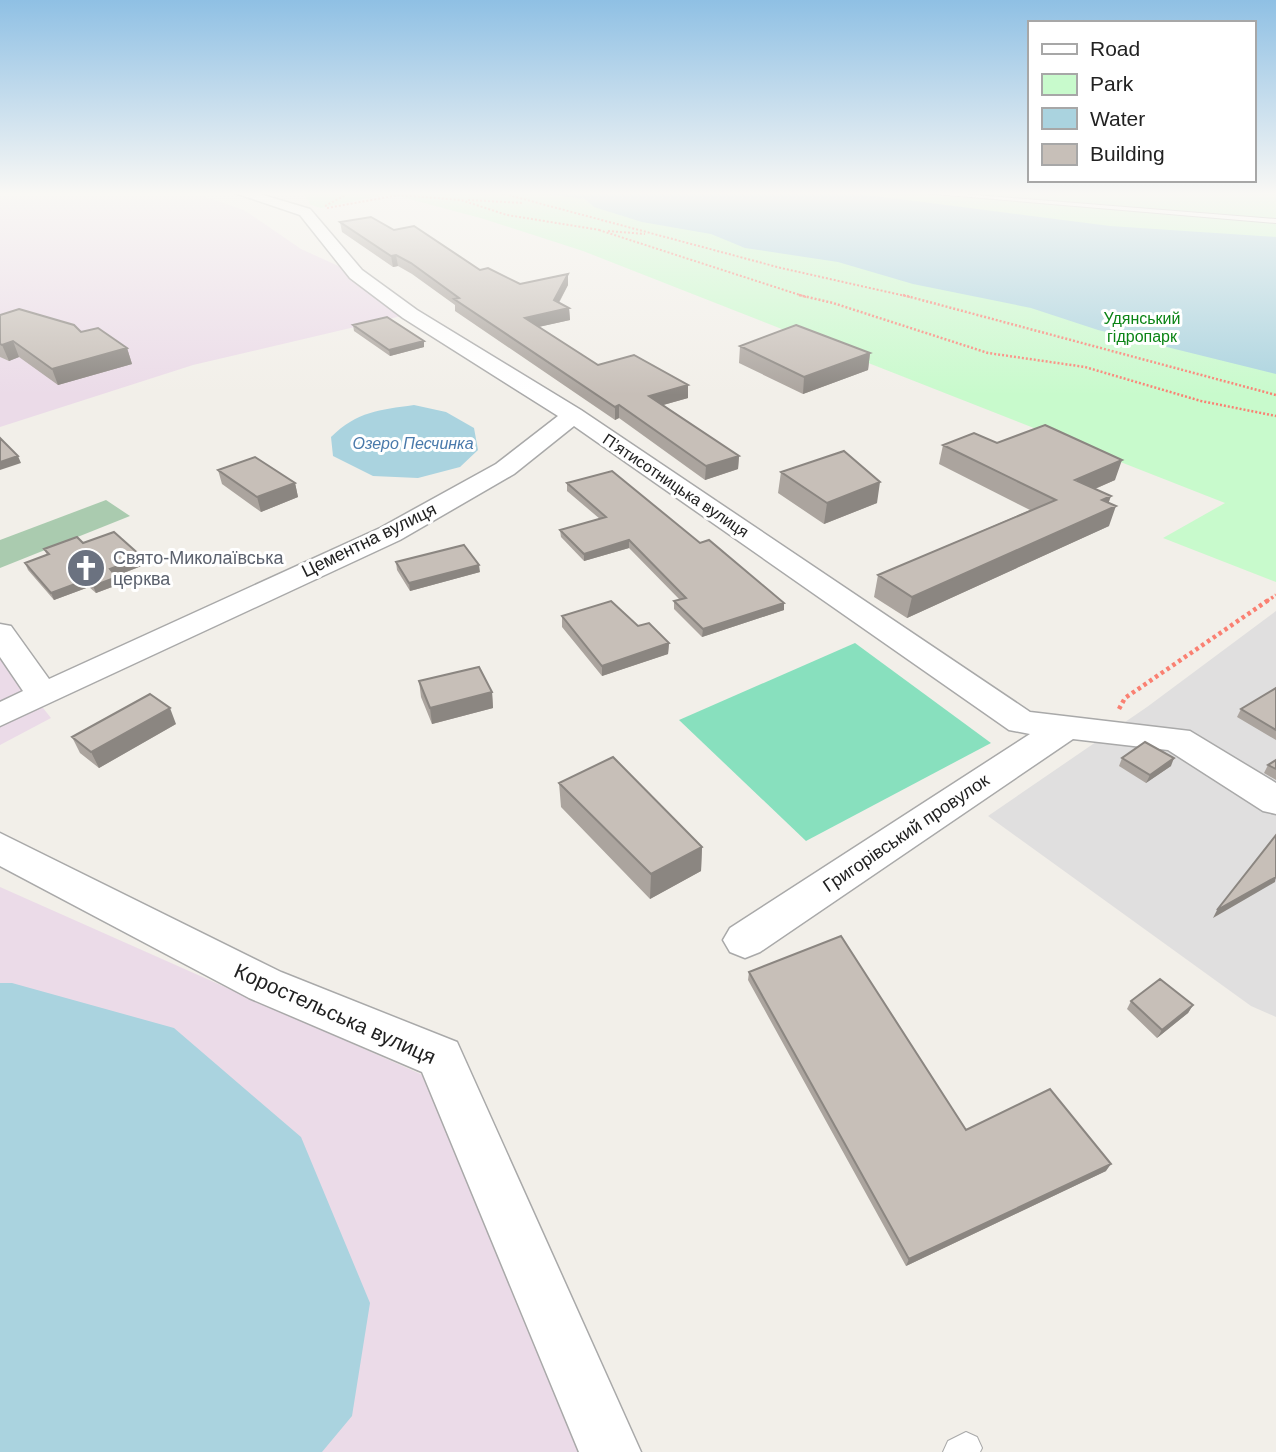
<svg xmlns="http://www.w3.org/2000/svg" width="1276" height="1452" font-family="Helvetica,sans-serif">
  <style>
    .residential { fill: #e0dfdf }
    .industrial { fill: #ebdbe8 }
    .cemetery { fill: #aacbaf }
    .park { fill: #c8facc }
    .pitch { fill: #88e0be }
    .water { fill: #aad3df }
    .lines { fill: none; stroke-linecap: round; stroke-linejoin: round }
    .lane-casing { stroke: #a9a9a9; stroke-width: 2 }
    .street-casing { stroke: #a9a9a9; stroke-width: 3 }
    .path-far3 { stroke: #fa8072; stroke-width: 2; stroke-dasharray: 2 2; stroke-linecap: butt }
    .path-far2 { stroke: #fa8072; stroke-width: 2.5; stroke-dasharray: 2 2; stroke-linecap: butt }
    .path-far1 { stroke: #fa8072; stroke-width: 3.5; stroke-dasharray: 2.5 2.5; stroke-linecap: butt }
    .path { stroke: #fa8072; stroke-width: 4.5; stroke-dasharray: 3.5 3.5; stroke-linecap: butt }
    .lane { fill: #fff; fill-rule: evenodd }
    .street { fill: #fff; fill-rule: evenodd }
    .wall { fill: #aba49e }
    .shaded-wall { fill: #8b8681 }
    .building { fill: #c7bfb8; stroke: #8b8681; stroke-width: 2 }
    .labels { text-anchor: middle; stroke-width: 6; stroke-linejoin: round; paint-order: stroke }
    .far-park-label { font-size: 16px; fill: #0c8416; stroke: #fff }
    .far-water-label { font-size: 16px; font-style: italic; fill: #4a7aab; stroke: #fff }
    .far-street-label { font-size: 16px; fill: #222; stroke: #fff }
    .street-label { font-size: 18px; fill: #222; stroke: #fff }
    .worship-label { font-size: 18px; fill: #5b616d; stroke: #fff; text-anchor: start }
    .near-street-label { font-size: 21px; fill: #222; stroke: #fff }
  </style>
  <rect width="100%" height="100%" fill="#f2efe9"/>
  <!-- residential -->
  <path class="residential" d="M 1276,611 L 1276,1017 L 1251,1006 L 988,816 L 1147,707 Z"/>
  <!-- industrial -->
  <path class="industrial" d="M 0,192 L 197,194 L 244,210 L 301,249 L 356,274 L 410,314 L 193,365 L 0,427 Z
    M 0,654 L 51,718 L 0,745 Z
    M 0,887 L 425,1076 L 592,1452 L 0,1452 Z"/>
  <!-- cemetery -->
  <path class="cemetery" d="M 106,500 L 130,516 L 0,568 L 0,540 Z"/>
  <!-- park -->
  <path class="park" d="M 303,192 L 1276,192 L 1276,582 L 1163,538 L 1225,503 L 583,251 L 484,219 L 402,197 L 383,195 L 321,208 L 311,205 Z"/>
  <!-- pitch -->
  <path class="pitch" d="M 855,643 L 991,743 L 806,841 L 679,720 Z"/>
  <!-- water -->
  <path class="water" d="M 529,192 L 844,192 L 1110,226 L 1276,237 L 1276,374 L 1098,330 L 1031,308 L 913,284 L 838,262 L 745,248 L 711,234 L 642,222 L 594,207 L 585,199 Z
    M 414,405 L 446,412 L 474,428 L 478,450 L 460,467 L 418,478 L 373,476 L 333,456 L 331,437 C 358,411 379,410 414,405 Z
    M 0,983 L 12,983 L 174,1028 L 301,1137 L 370,1303 L 352,1416 L 322,1452 L 0,1452 Z"/>
  <g class="lines">
    <defs>
      <path id="lane" d="M 911,192 L 938,192 L 1276,219 L 1276,223 Z
        M 966,1432 L 977,1437 L 982,1448 L 980,1452 L 943,1452 L 948,1441 Z"/>
      <path id="street" d="M 232,192 L 253,192 L 310,209 L 362,270 L 417,310 L 581,410 L 1030,712 L 1190,731 L 1276,783 L 1276,814 L 1263,811 L 1168,750 L 1073,739 L 760,952 L 745,958 L 730,952 L 723,940 L 730,928 L 1030,734 L 1009,730 L 574,426 L 514,474 L 400,540 L 0,726 L 0,702 L 23,691 L 0,657 L 0,624 L 11,626 L 49,679 L 380,528 L 496,464 L 558,416 L 403,318 L 350,278 L 300,215 Z
        M 0,833 L 281,972 L 457,1042 L 641,1452 L 579,1452 L 422,1072 L 249,998 L 0,866 Z"/>
    </defs>
    <!-- lane casing -->
    <use href="#lane" class="lane-casing"/>
    <!-- street casing -->
    <use href="#street" class="street-casing"/>
    <!-- path-far3 -->
    <path class="path-far3" d="M 497,192 L 781,268 L 910,297
      M 468,200 L 523,203
      M 325,206 L 351,192
      M 327,208 L 399,195 L 461,200 L 507,215 L 600,230
      M 599,230 L 806,297
      M 608,231 L 645,234"/>
    <!-- path-far2 -->
    <path class="path-far2" d="M 799,295 L 833,303 L 988,353 L 1085,367 L 1201,401 L 1276,416
      M 903,295 L 1276,395"/>
    <!-- path-far1 -->
    <path class="path-far1" d="M 1267,601 L 1276,595"/>
    <!-- path -->
    <path class="path" d="M 1119,709 L 1125,698 L 1270,599"/>
    <!-- lane -->
    <use href="#lane" class="lane"/>
    <!-- street -->
    <use href="#street" class="street"/>
  </g>
  <!-- wall -->
  <path class="wall" d="M 340,222 L 394,230 L 480,270 L 520,284 L 568,274 L 568,285 L 559,303 L 569,308 L 570,320 L 538,327 L 598,365 L 688,398 L 663,405 L 739,456 L 738,469 L 705,480 L 619,418 L 615,420 L 455,311 L 455,305 L 412,274 L 398,266 L 393,267 L 342,232 Z
    M 0,315 L 81,332 L 127,348 L 132,364 L 58,385 L 19,357 L 9,361 L 0,357 Z
    M 353,325 L 424,347 L 390,356 L 354,331 Z
    M 740,346 L 870,353 L 868,370 L 803,394 L 739,363 Z
    M 997,443 L 1115,480 L 1095,489 L 1108,503 L 1109,526 L 907,618 L 874,597 L 878,575 L 1030,510 L 939,464 L 943,445 Z
    M 218,470 L 295,483 L 298,497 L 261,512 L 222,484 Z
    M 781,472 L 877,503 L 824,524 L 778,493 Z
    M 567,483 L 700,543 L 784,603 L 784,610 L 702,637 L 674,609 L 674,601 L 680,600 L 629,548 L 584,561 L 561,537 L 560,530 L 600,519 L 567,491 Z
    M 83,543 L 142,557 L 144,565 L 116,576 L 120,584 L 96,593 L 89,587 L 54,600 L 28,570 L 25,563 L 47,555 L 44,549 Z
    M 396,562 L 480,572 L 410,591 L 397,570 Z
    M 562,616 L 638,626 L 669,643 L 668,654 L 602,676 L 562,627 Z
    M 419,681 L 492,692 L 493,708 L 432,724 L 421,697 Z
    M 1276,688 L 1276,740 L 1237,717 L 1241,709 Z
    M 176,724 L 99,768 L 80,753 L 72,737 Z
    M 1122,758 L 1171,766 L 1146,783 L 1119,766 Z
    M 1276,760 L 1276,780 L 1264,773 L 1268,765 Z
    M 559,783 L 702,847 L 701,871 L 650,899 L 561,807 Z
    M 749,972 L 966,1130 L 1106,1171 L 906,1266 L 748,980 Z
    M 1131,1001 L 1193,1005 L 1188,1013 L 1157,1038 L 1127,1009 Z"/>
  <!-- shaded-wall -->
  <path class="shaded-wall" d="M 396,255 L 398,266 L 393,267 L 391,256 Z
    M 568,274 L 568,285 L 554,311 L 554,300 Z
    M 569,308 L 570,320 L 525,330 L 525,318 Z
    M 13,341 L 19,357 L 9,361 L 2,345 Z
    M 424,341 L 424,347 L 390,356 L 389,350 Z
    M 127,348 L 132,364 L 58,385 L 52,369 Z
    M 870,353 L 868,370 L 803,394 L 804,377 Z
    M 688,385 L 688,398 L 649,409 L 649,396 Z
    M 619,405 L 619,418 L 615,420 L 615,407 Z
    M 18,456 L 21,463 L 0,470 L 0,462 Z
    M 739,456 L 738,469 L 705,480 L 706,466 Z
    M 1122,460 L 1115,480 L 1069,500 L 1075,480 Z
    M 880,482 L 877,503 L 824,524 L 827,503 Z
    M 295,483 L 298,497 L 261,512 L 257,497 Z
    M 1111,496 L 1106,510 L 1116,506 L 1109,526 L 907,618 L 912,597 Z
    M 629,540 L 629,548 L 584,561 L 584,554 Z
    M 142,557 L 144,565 L 113,577 L 110,569 Z
    M 479,565 L 480,572 L 410,591 L 409,583 Z
    M 117,577 L 120,584 L 96,593 L 93,586 Z
    M 86,580 L 89,587 L 54,600 L 51,593 Z
    M 784,603 L 784,610 L 702,637 L 703,629 Z
    M 669,643 L 668,654 L 602,676 L 602,666 Z
    M 492,692 L 493,708 L 432,724 L 430,708 Z
    M 170,708 L 176,724 L 99,768 L 91,752 Z
    M 1174,758 L 1171,766 L 1146,783 L 1150,775 Z
    M 702,847 L 701,871 L 650,899 L 651,874 Z
    M 1276,877 L 1275,882 L 1213,918 L 1217,910 Z
    M 1193,1005 L 1188,1013 L 1157,1038 L 1162,1030 Z
    M 1111,1164 L 1106,1171 L 906,1266 L 909,1259 Z"/>
  <!-- building -->
  <path class="building" d="M 371,217 L 394,230 L 414,226 L 480,270 L 488,268 L 520,284 L 568,274 L 554,300 L 569,308 L 525,318 L 598,365 L 634,355 L 688,385 L 649,396 L 739,456 L 706,466 L 619,405 L 615,407 L 454,299 L 459,298 L 411,263 L 396,255 L 391,256 L 340,222 Z
    M 19,309 L 74,325 L 81,332 L 98,328 L 127,348 L 52,369 L 13,341 L 2,345 L 0,344 L 0,315 Z
    M 387,317 L 424,341 L 389,350 L 353,325 Z
    M 796,325 L 870,353 L 804,377 L 740,346 Z
    M 1045,425 L 1122,460 L 1075,480 L 1111,496 L 1102,500 L 1116,506 L 912,597 L 878,575 L 1056,500 L 943,445 L 974,433 L 997,443 Z
    M 0,438 L 18,456 L 0,462 Z
    M 844,451 L 880,482 L 827,503 L 781,472 Z
    M 255,457 L 295,483 L 257,497 L 218,470 Z
    M 612,471 L 700,543 L 709,540 L 784,603 L 703,629 L 674,601 L 686,598 L 629,540 L 584,554 L 560,530 L 606,517 L 567,483 Z
    M 114,532 L 142,557 L 110,569 L 117,577 L 93,586 L 86,580 L 51,593 L 25,563 L 49,554 L 44,549 L 77,537 L 83,543 Z
    M 464,545 L 479,565 L 409,583 L 396,562 Z
    M 611,601 L 638,626 L 649,623 L 669,643 L 602,666 L 562,616 Z
    M 479,667 L 492,692 L 430,708 L 419,681 Z
    M 1276,688 L 1276,730 L 1241,709 Z
    M 150,694 L 170,708 L 91,752 L 72,737 Z
    M 1145,742 L 1174,758 L 1150,775 L 1122,758 Z
    M 613,757 L 702,847 L 651,874 L 559,783 Z
    M 1276,760 L 1276,769 L 1268,765 Z
    M 1276,835 L 1276,877 L 1217,910 Z
    M 841,936 L 966,1130 L 1050,1089 L 1111,1164 L 909,1259 L 749,972 Z
    M 1160,979 L 1193,1005 L 1162,1030 L 1131,1001 Z"/>
  <!-- sky -->
  <linearGradient id="sky" x2="0" y2="1"><stop stop-color="#8fc0e4"/><stop offset="0.49" stop-color="#f9f8f5"/><stop offset="1" stop-color="#f9f8f5" stop-opacity="0"/></linearGradient>
  <rect width="1276" height="395" fill="url(#sky)"/>
  <!-- icons -->
  <defs>
    <symbol id="church-disc" viewBox="-11 -11 22 22"><circle r="9.5" fill="#6b7280" stroke="#fff"/><path d="M-1.2-6h2.4v3.5h3.3v2.4h-3.3V6h-2.4V-.1h-3.3v-2.4h3.3Z" fill="#fff"/></symbol>
  </defs>
  <g fill-rule="evenodd">
    <use href="#church-disc" x="64" y="546" width="44" height="44"/>
  </g>
  <g class="labels">
    <!-- far-park labels -->
    <g class="far-park-label">
      <text x="1142" y="324">Удянський<tspan x="1142" dy="18">гідропарк</tspan></text>
    </g>
    <!-- far-water labels -->
    <g class="far-water-label">
      <text x="413" y="449">Озеро Песчинка</text>
    </g>
    <!-- far-street labels -->
    <g class="far-street-label">
      <text transform="translate(676 485) rotate(34)" y="6">П’ятисотницька вулиця</text>
    </g>
    <!-- street labels -->
    <g class="street-label">
      <text transform="translate(369 540) rotate(-26)" y="6">Цементна вулиця</text>
      <text transform="translate(906 833) rotate(-34)" y="6">Григорівський провулок</text>
    </g>
    <!-- worship labels -->
    <g class="worship-label">
      <text x="113" y="564">Свято-Миколаївська<tspan x="113" dy="21">церква</tspan></text>
    </g>
    <!-- near-street labels -->
    <g class="near-street-label">
      <text transform="translate(335 1014) rotate(24)" y="7">Коростельська вулиця</text>
    </g>
  </g>
  <!-- legend -->
  <rect x="1028" y="21" width="228" height="161" fill="#ffffff" stroke="#a7a7a7" stroke-width="2"/>
  <rect x="1042" y="44" width="35" height="10" fill="#ffffff" stroke="#a7a7a7" stroke-width="2"/>
  <text x="1090" y="56" font-size="21" fill="#222222">Road</text>
  <rect x="1042" y="74" width="35" height="21" fill="#c8facc" stroke="#a7a7a7" stroke-width="2"/>
  <text x="1090" y="91" font-size="21" fill="#222222">Park</text>
  <rect x="1042" y="108" width="35" height="21" fill="#aad3df" stroke="#a7a7a7" stroke-width="2"/>
  <text x="1090" y="126" font-size="21" fill="#222222">Water</text>
  <rect x="1042" y="144" width="35" height="21" fill="#c7bfb8" stroke="#a7a7a7" stroke-width="2"/>
  <text x="1090" y="161" font-size="21" fill="#222222">Building</text>
</svg>
